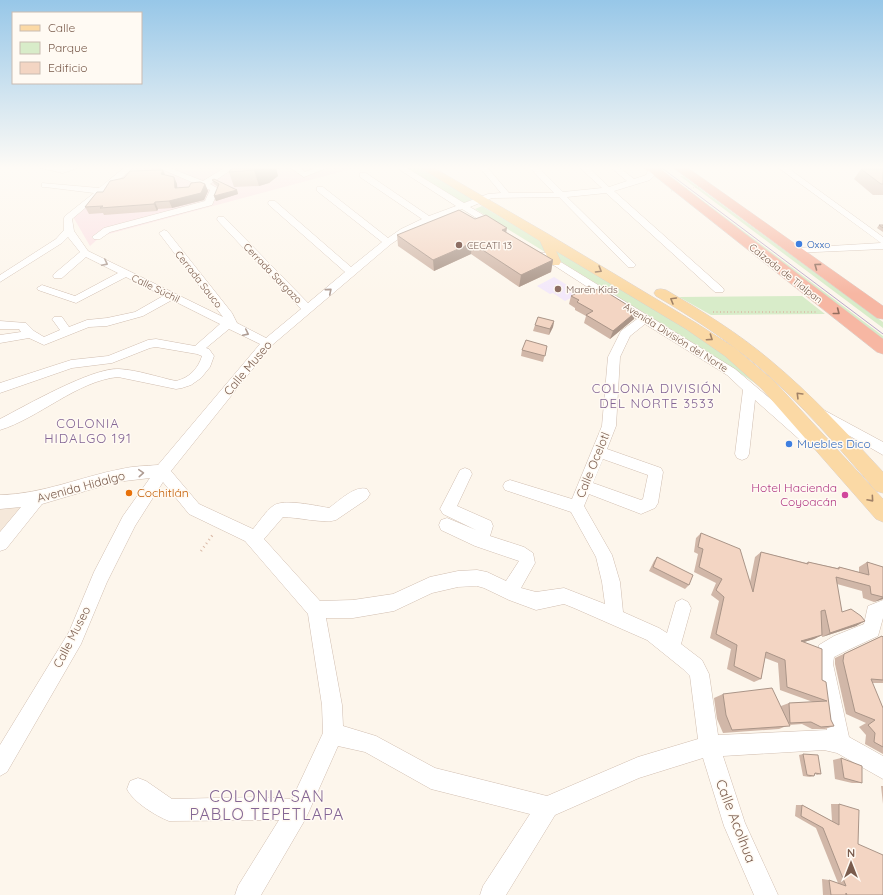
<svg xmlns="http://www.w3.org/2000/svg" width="883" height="895" font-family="Quicksand,sans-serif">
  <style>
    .residential { fill: #f5e8da }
    .education { fill: #f3e8fa }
    .medical { fill: #fbdfe3 }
    .green { fill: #d8ecc9 }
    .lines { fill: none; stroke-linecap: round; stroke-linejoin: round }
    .minor-casing { stroke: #d1beb0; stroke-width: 1 }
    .major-casing { stroke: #dad1cd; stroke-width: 1 }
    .highway-casing { stroke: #dad1cd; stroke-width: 1 }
    .path-far1 { stroke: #d9b8a5; stroke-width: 1.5; stroke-dasharray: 1 2.5; stroke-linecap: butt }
    .path { stroke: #d9b8a5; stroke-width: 2.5; stroke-dasharray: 1 3.5; stroke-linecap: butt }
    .minor { fill: #fff; fill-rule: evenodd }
    .major { fill: #fbd9a5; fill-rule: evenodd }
    .highway { fill: #f7b7a3; fill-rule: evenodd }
    .tram { stroke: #b9a8c9; stroke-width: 1 }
    .path-bridge { stroke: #d9b8a5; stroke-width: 1; stroke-dasharray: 0.5 2; stroke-linecap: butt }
    .wall { fill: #d1b7a8 }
    .shaded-wall { fill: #aa9588 }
    .building { fill: #f3d5c3; stroke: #aa9588 }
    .oneway { stroke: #af9d94 }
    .oneway2 { stroke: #936e5e }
    .oneway3 { stroke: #a18267 }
    .shop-dot { fill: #3f7fe0; stroke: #fffaf3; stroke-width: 1.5 }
    .education-dot { fill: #8d6e63; stroke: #fffaf3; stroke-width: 1.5 }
    .food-dot { fill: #e8710a; stroke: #fffaf3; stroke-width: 1.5 }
    .hotel-dot { fill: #d1479c; stroke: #fffaf3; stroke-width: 1.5 }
    .labels { text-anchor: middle; stroke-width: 3; stroke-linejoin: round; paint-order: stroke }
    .far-shop-label { font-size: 10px; fill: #366cbe; stroke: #fffaf3; text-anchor: start }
    .far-education-label { font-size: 10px; fill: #785e54; stroke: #fffaf3; text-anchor: start }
    .far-street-label { font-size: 10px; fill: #7a5c4d; stroke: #fffaf3 }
    .street-label { font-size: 12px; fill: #7a5c4d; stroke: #fffaf3 }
    .shop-label { font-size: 12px; fill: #366cbe; stroke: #fffaf3; text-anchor: start }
    .hotel-label { font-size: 12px; fill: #b23c85; stroke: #fffaf3; text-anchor: end }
    .food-label { font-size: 12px; fill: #c56008; stroke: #fffaf3; text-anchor: start }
    .neighbourhood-label { font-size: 13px; letter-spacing: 1px; fill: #846695; stroke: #fffaf3 }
    .near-street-label { font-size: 14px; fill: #7a5c4d; stroke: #fffaf3 }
    .near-neighbourhood-label { font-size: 16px; letter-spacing: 1px; fill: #846695; stroke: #fffaf3 }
  </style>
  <rect width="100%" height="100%" fill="#fdf6ec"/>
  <!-- residential -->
  <path class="residential" d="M 0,507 L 24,508 L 0,537 Z"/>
  <!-- education -->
  <path class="education" d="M 554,277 L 580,293 L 565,301 L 553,293 L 550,294 L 537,286 Z"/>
  <!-- medical -->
  <path class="medical" d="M 134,168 L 181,168 L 190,171 L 201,168 L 355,168 L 101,236 L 90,246 L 72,215 Z"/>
  <!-- green -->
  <path class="green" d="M 406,168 L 420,168 L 473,199 L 463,204 Z
    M 680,176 L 683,176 L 883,322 L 883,328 Z
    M 671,179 L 674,179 L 883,336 L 883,340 Z
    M 482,206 L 659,312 L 724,352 L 764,389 L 711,354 L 475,209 Z
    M 802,296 L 825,314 L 711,315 L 679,297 Z"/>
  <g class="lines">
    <defs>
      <path id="minor" d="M 41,168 L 78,168 L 63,173 Z
        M 124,168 L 133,168 L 72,219 L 74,231 L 88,251 L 223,317 L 159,233 L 164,230 L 167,231 L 232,313 L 237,323 L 266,338 L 301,309 L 218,221 L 217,219 L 218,217 L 224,217 L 308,303 L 345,272 L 269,205 L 268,203 L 269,201 L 275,201 L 351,267 L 382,242 L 317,191 L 317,187 L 323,187 L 388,238 L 401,229 L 422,219 L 360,177 L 360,173 L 366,173 L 429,216 L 456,206 L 397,168 L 407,168 L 464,203 L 488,194 L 501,193 L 480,168 L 488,168 L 509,193 L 554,193 L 530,168 L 539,168 L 563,192 L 602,188 L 580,168 L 589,168 L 609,187 L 627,181 L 611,168 L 620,168 L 634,179 L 646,175 L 649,168 L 655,168 L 654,176 L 650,180 L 614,191 L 723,288 L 724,290 L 723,292 L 715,292 L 606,193 L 567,197 L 634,263 L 636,265 L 634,267 L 628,267 L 559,197 L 492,198 L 470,207 L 500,225 L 502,227 L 500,229 L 494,229 L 462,209 C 437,219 414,228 391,244 L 271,346 L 171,471 L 199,504 L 253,529 C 259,522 266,511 273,506 C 283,498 317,506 329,508 C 339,501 355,485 367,489 L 370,494 L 367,499 L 336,520 C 325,524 297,517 283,517 L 264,539 L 320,601 L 353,600 L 393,594 L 430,577 L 458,571 L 477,570 L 487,572 L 506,581 L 519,561 L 475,546 L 441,530 L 439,525 L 441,520 L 447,518 L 476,530 L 443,514 L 440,509 L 460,470 L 465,468 L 470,470 L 472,474 L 457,506 L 491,521 L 493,526 L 490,536 L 524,547 L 533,553 L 535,563 L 521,588 L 536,592 L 564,588 L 605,604 L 602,582 L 596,557 L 571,512 L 505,490 L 503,486 L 505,482 L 510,480 L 572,499 L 602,426 L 608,357 L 621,331 L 637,319 L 538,255 L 540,253 L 546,253 L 735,369 L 818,439 L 820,443 L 818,447 L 813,448 L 808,447 L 755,400 L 749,454 L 747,458 L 742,460 L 737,458 L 735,454 L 743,390 L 727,375 L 645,324 L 630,336 L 620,357 L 616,426 L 607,449 L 661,468 L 663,472 L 658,503 L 655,508 L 641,514 L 589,494 L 584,506 L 612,555 L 620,582 L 623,612 L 659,628 L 667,633 L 676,602 L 682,599 L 688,602 L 691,608 L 681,644 L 702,660 L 709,674 L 718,735 L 827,730 L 815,664 L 819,645 L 834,636 L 864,624 L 868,606 L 883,600 L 883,618 L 878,636 L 848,650 L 834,657 L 833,664 L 849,737 L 883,756 L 883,779 L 837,753 L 824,750 L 723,756 L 745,823 L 778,895 L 754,895 L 724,826 L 703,758 L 639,778 L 555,815 L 506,895 L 480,895 L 483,886 L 530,814 L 431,789 L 365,752 L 338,746 L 306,818 L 261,895 L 235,895 L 238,886 L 279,820 L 169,821 C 156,816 133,802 127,789 L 130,781 L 138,778 L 146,781 L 172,799 L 261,797 L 292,799 L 323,733 L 322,705 L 308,614 L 245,541 L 189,514 L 163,482 L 135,526 L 107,582 L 81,644 L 7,772 L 0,776 L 0,745 L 69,632 L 94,572 L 123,516 L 150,478 L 116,482 L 42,504 L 6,549 L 0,551 L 0,532 L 21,507 L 0,509 L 0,495 C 43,494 80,477 121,469 C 133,466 146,466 158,465 L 260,344 L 229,329 L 206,348 L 209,349 L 214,356 L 210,367 L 201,378 L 191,385 L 182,388 L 176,389 L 118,377 C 77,381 39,418 0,430 L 0,419 C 25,406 93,367 119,369 C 138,370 157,377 176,381 C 189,378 198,369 202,356 L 197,354 L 156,347 L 150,348 L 112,363 L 72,368 L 0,393 L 0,383 L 71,360 L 108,356 L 148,340 L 156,339 L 195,346 L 220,324 L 172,300 L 143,316 L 107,326 L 89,327 L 44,345 L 29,338 L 0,343 L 0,335 L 21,332 L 19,329 L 0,329 L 0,321 L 26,323 L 34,331 L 44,337 L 60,330 L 52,319 L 54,317 L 62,317 L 69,327 L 87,320 L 107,318 L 135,312 L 163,296 L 126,277 L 76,303 L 38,290 L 37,288 L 42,285 L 75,296 L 118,273 L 86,257 L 62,278 L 54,278 L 53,276 L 54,274 L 80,252 L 68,237 L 62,243 L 0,282 L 0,275 L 56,239 L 64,230 L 64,218 L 65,216 L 94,193 L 45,187 L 42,187 L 42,183 L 99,188 ZM 603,459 L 648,475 L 643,499 L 641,500 L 593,483 ZM 477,586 L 484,588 L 509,600 L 536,610 L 564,604 L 574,608 L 647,640 L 683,669 L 690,676 L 698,739 L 638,757 L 547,796 L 435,768 L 376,736 L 343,726 L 342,705 L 326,618 L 353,618 L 394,611 L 432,593 L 458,587 Z
        M 159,168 L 170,168 L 203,181 L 224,168 L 234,168 L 210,184 L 219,189 L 212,205 L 110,232 L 100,239 L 94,239 L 92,237 L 104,228 L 205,201 L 210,190 Z
        M 291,168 L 300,168 L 305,172 L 315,168 L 327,168 L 304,177 Z
        M 779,168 L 788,168 L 883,237 L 883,249 L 793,253 L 791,251 L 796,248 L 881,243 Z
        M 820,408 L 883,442 L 883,455 L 815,416 L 813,413 L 815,410 Z"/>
      <path id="major" d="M 421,168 L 434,168 L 548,234 L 696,323 L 735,348 L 774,381 L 883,499 L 883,522 L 876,519 L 762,389 L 725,356 L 686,329 L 556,251 L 561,262 L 559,265 L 551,265 L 540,241 Z
        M 661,289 L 666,290 C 702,311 738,333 770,360 C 811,394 847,433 883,472 L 883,493 L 876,491 C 839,448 802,404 759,367 C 727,340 692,317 656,296 L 654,293 L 656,290 Z"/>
      <path id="highway" d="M 645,168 L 659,168 L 883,339 L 883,354 L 877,352 Z
        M 674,168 L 688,168 L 883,306 L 883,319 L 877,318 Z"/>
    </defs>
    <!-- minor casing -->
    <use href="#minor" class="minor-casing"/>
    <!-- major casing -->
    <use href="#major" class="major-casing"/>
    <!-- highway casing -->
    <use href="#highway" class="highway-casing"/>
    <!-- path-far1 -->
    <path class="path-far1" d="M 713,312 L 817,312"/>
    <!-- path -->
    <path class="path" d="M 201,551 L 214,533"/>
    <!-- minor -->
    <use href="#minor" class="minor"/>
    <!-- major -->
    <use href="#major" class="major"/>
    <!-- highway -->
    <use href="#highway" class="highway"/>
    <!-- tram -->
    <path class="tram" d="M 662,168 L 883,334"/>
    <!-- path-bridge -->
    <path class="path-bridge" d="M 671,191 L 712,185"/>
  </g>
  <!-- wall -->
  <path class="wall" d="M 232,168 L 276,168 L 278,176 L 269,183 L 259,186 L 234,187 L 229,172 Z
    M 861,169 L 883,169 L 883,195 L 873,195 L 854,179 Z
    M 163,170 L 165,175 L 174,177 L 177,184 L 177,188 L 189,187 L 205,184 L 208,191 L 204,200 L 172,208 L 158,209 L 157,211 L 104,215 L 103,213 L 89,214 L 85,207 Z
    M 212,180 L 237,190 L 238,194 L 216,201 L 214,196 L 218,187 L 214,184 Z
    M 475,219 L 506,232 L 553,260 L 551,272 L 519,287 L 471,254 L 434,271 L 398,246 L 397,235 Z
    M 879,225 L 883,225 L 883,232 L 877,228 Z
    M 571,296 L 634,319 L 610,339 L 584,323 L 586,316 L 575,310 L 575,308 L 569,304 Z
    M 554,321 L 553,327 L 549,335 L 533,331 L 535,325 Z
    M 547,346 L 543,362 L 521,356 L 522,350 Z
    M 701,533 L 750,582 L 755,557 L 761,552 L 806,563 L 808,562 L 837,568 L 839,567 L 859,572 L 859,567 L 867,562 L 883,567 L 883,599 L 874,602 L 863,598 L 862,591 L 837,584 L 842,612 L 865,621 L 856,626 L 822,637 L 822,635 L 814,639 L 804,642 L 822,680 L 831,720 L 834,726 L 825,729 L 812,729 L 802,724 L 789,725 L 779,729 L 723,733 L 717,719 L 714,698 L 723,694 L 781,708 L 781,706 L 789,703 L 813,702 L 780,690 L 778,663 L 765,658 L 761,679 L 754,682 L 727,669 L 731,649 L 710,638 L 719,601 L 711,595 L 716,583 L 694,572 L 698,554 L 694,552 L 696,538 Z
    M 657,557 L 689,585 L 685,589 L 649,571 L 654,561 Z
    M 882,636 L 883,637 L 883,683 L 872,683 L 883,708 L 883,754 L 865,744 L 866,735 L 859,727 L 866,723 L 846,714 L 835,664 L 835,658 Z
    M 803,754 L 821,774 L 817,775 L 815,774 L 814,776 L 810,777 L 803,776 L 799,755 Z
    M 841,758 L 862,783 L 852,783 L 835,779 L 833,760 Z
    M 881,786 L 883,786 L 883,804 Z
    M 831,804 L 839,804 L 883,895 L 823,895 L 822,879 L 829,880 L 838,883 L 816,828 L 795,816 L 796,805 L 802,805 L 832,821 Z"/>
  <!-- shaded-wall -->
  <path class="shaded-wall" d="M 261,168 L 276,168 L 278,176 L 269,183 L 259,186 L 254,170 Z
    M 163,170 L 166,177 L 161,174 Z
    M 174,177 L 177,184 L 178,195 L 175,188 Z
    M 205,184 L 208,191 L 204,200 L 172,208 L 169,201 Z
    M 237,190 L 238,194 L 216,201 L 214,196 Z
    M 155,202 L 158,209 L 157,211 L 154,204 Z
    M 507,228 L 505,239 L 502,230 Z
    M 472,243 L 471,254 L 434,271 L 433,260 Z
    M 553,260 L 551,272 L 519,287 L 521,275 Z
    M 637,311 L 634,319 L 610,339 L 613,331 Z
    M 554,321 L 553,327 L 549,335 L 550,329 Z
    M 883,597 L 883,599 L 874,602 Z
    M 865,621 L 856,626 L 822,637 L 830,633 Z
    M 822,635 L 814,639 L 794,645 L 801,641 Z"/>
  <!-- building -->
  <path class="building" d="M 232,168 L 261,168 L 254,170 L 229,172 Z
    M 861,169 L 883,169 L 883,184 L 881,184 Z
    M 163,170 L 161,174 L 174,177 L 175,188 L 189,187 L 191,183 L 200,182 L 205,184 L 201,193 L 169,201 L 155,202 L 154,204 L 100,208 L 103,206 L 85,207 L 97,192 L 103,192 L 110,181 L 124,178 L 130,171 Z
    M 214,179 L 237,190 L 214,196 L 219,184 L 212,180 Z
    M 459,210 L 475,219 L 486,215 L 507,228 L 502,230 L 553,260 L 521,275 L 472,243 L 433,260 L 397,235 Z
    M 879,225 L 883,225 L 883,228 Z
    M 589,286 L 596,290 L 600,288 L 637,311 L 613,331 L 586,315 L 593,311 L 577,302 L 579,300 L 571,296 Z
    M 538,317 L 554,321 L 550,329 L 535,325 Z
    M 526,340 L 547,346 L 545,356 L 522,350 Z
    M 701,533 L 740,549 L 753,592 L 761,552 L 808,564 L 808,562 L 839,569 L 839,567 L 869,575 L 867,562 L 883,567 L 883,597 L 871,594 L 870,586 L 836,577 L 842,612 L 851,609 L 861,616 L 865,621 L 830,633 L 825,610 L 821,611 L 822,635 L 801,641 L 822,649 L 822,680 L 826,682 L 831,720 L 834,726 L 821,727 L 811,722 L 790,723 L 789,703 L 827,701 L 787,687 L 785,660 L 766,652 L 761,679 L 734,666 L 737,645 L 716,634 L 724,597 L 716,590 L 722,579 L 699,567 L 703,549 L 698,547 Z
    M 657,557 L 693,575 L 689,585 L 653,567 Z
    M 882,636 L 883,637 L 883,680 L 871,679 L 883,708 L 883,747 L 874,742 L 875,733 L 868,725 L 875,720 L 855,712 L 843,661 L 844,654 Z
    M 772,688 L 790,726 L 732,730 L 726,715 L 723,694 Z
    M 803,754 L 818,755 L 821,774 L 815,773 L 814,776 L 807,775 Z
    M 841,758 L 862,766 L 862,783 L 844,778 Z
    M 839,804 L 859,810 L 858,844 L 883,855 L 883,895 L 847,895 L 846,893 L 846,895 L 831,895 L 829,880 L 846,886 L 823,828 L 801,816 L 802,805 L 839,825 Z"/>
  <!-- one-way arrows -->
  <defs><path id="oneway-chevron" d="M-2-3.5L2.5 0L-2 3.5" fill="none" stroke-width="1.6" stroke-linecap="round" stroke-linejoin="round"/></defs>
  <g class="oneway">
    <use href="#oneway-chevron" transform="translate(105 263) rotate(27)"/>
    <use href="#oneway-chevron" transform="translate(329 291) rotate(-40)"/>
    <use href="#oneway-chevron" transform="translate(246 333) rotate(26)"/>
    <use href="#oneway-chevron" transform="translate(141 473) rotate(-4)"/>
  </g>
  <g class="oneway2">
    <use href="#oneway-chevron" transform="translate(817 266) rotate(-144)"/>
    <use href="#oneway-chevron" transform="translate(837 312) rotate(38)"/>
  </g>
  <g class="oneway3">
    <use href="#oneway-chevron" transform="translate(599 270) rotate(31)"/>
    <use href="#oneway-chevron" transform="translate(673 300) rotate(-150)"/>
    <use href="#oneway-chevron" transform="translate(710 338) rotate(34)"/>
    <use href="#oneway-chevron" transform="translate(799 395) rotate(-135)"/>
    <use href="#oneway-chevron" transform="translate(871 499) rotate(49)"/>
  </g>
  <!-- sky -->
  <linearGradient id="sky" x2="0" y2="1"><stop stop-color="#97c7e8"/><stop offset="0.57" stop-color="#fefbf6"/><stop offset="1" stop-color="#fefbf6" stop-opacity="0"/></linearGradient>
  <rect width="883" height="294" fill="url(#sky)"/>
  <!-- markers -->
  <g class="shop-dot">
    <circle cx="799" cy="244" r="4"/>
    <circle cx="789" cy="444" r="4"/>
  </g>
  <g class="education-dot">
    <circle cx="459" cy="245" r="4"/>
    <circle cx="558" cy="289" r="4"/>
  </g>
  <circle class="food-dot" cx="129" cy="493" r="4"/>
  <circle class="hotel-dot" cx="845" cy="495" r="4"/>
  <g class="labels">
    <!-- far-shop labels -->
    <g class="far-shop-label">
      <text x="807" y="248">Oxxo</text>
    </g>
    <!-- far-education labels -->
    <g class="far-education-label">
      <text x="467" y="249">CECATI 13</text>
      <text x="566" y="293">Maren Kids</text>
    </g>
    <!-- far-street labels -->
    <g class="far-street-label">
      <text transform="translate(273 273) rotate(46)" y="4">Cerrada Sargazo</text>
      <text transform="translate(786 273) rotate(38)" y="4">Calzada de Tlalpan</text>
      <text transform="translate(199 279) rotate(52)" y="4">Cerrada Sauco</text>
      <text transform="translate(156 288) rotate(26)" y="4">Calle Súchil</text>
      <text transform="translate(676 337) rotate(32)" y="4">Avenida División del Norte</text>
    </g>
    <!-- street labels -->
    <g class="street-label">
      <text transform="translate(248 368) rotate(-50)" y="4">Calle Museo</text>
      <text transform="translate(593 465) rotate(-68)" y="4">Calle Ocelotl</text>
      <text transform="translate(81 487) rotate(-15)" y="4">Avenida Hidalgo</text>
      <text transform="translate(72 637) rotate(-63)" y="4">Calle Museo</text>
    </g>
    <!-- shop labels -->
    <g class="shop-label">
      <text x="797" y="448">Muebles Dico</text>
    </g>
    <!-- hotel labels -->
    <g class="hotel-label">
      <text x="837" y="492">Hotel Hacienda<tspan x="837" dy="14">Coyoacán</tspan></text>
    </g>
    <!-- food labels -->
    <g class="food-label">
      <text x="137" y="497">Cochitlán</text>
    </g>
    <!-- neighbourhood labels -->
    <g class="neighbourhood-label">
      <text x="657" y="393">COLONIA DIVISIÓN<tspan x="657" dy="15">DEL NORTE 3533</tspan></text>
      <text x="88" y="428">COLONIA<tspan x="88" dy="15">HIDALGO 191</tspan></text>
    </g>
    <!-- near-street labels -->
    <g class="near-street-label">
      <text transform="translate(736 821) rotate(69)" y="5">Calle Acolhua</text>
    </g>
    <!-- near-neighbourhood labels -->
    <g class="near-neighbourhood-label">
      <text x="267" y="802">COLONIA SAN<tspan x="267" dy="18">PABLO TEPETLAPA</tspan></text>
    </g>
  </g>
  <!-- legend -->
  <rect x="12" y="12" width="130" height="72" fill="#fffaf3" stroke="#cabbb1"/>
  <rect x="20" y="25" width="20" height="6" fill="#fbd9a5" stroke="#cabbb1"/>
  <text x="48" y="32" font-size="12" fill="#7a5c4d">Calle</text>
  <rect x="20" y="42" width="20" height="12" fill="#d8ecc9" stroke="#cabbb1"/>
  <text x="48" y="52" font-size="12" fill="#7a5c4d">Parque</text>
  <rect x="20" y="62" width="20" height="12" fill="#f3d5c3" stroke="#cabbb1"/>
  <text x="48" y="72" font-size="12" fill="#7a5c4d">Edificio</text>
  <!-- north arrow -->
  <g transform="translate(851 863)" stroke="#fffaf3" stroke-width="3" paint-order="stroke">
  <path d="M0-3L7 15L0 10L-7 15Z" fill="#7a5c4d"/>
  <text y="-6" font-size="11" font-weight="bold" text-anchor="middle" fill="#7a5c4d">N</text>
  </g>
</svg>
